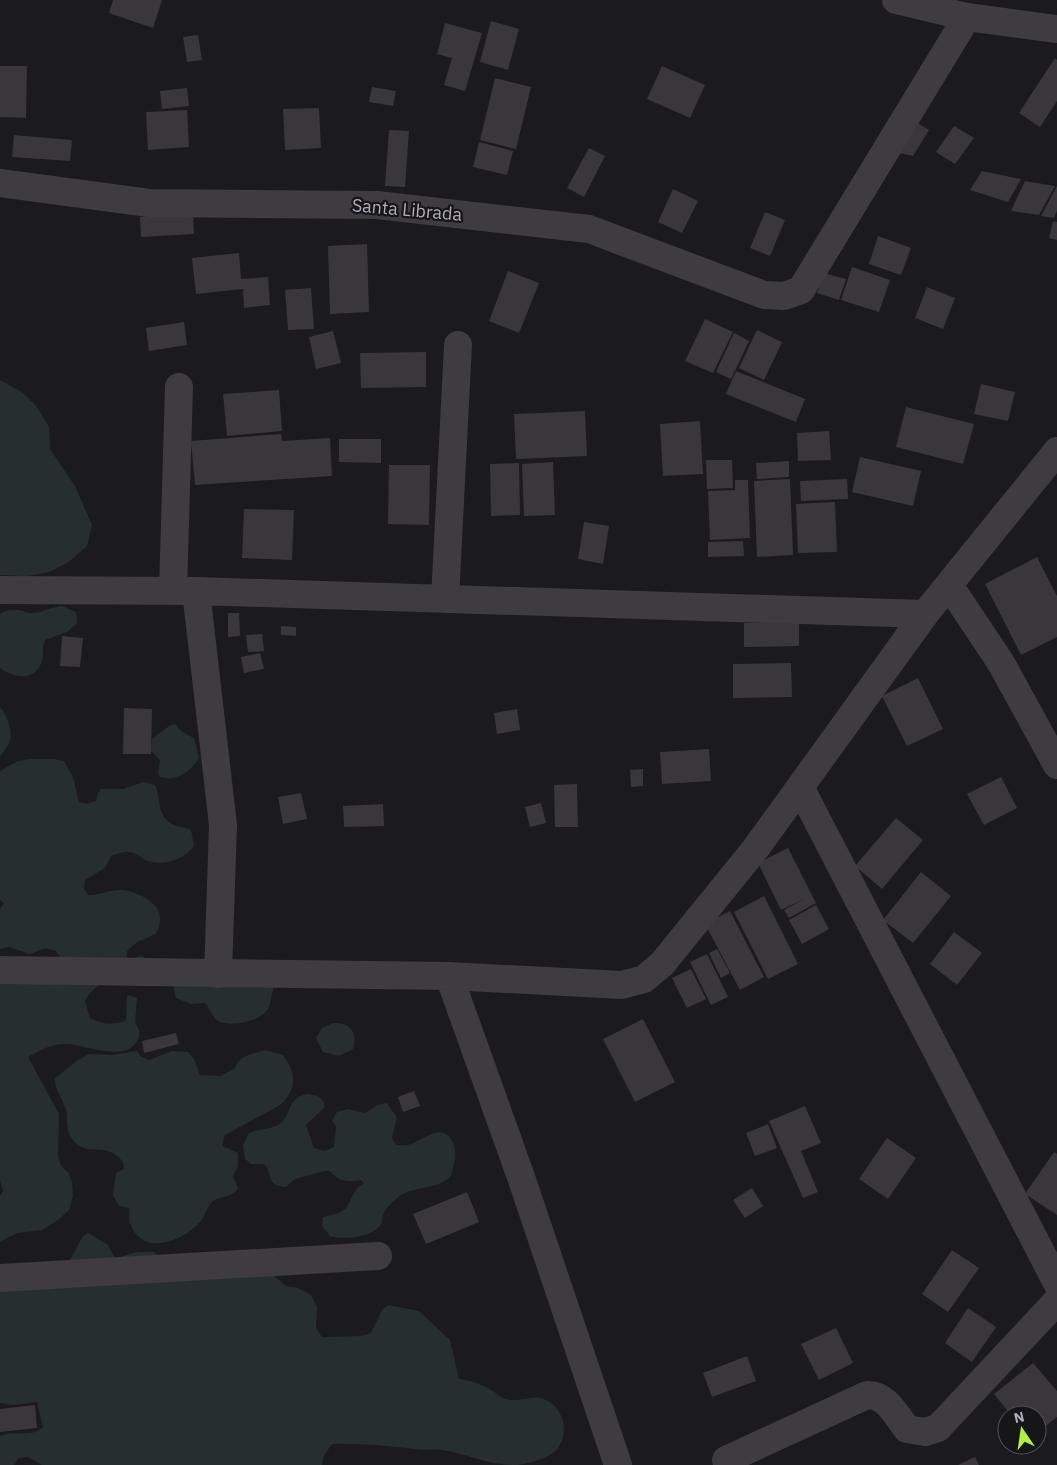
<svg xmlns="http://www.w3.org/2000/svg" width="1057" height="1465" font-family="'IBM Plex Sans',sans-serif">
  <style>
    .green { fill: #262f2d }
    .building { fill: #39373b }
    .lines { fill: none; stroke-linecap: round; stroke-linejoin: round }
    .minor { stroke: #3e3b41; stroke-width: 28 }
    .labels { text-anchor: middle; stroke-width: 4.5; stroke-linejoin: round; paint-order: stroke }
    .street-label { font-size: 18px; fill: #b2adbb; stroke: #161517 }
  </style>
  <rect width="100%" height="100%" fill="#1b1a1c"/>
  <!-- green -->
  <path class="green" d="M 0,380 L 22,392 L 36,406 L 49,427 L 50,449 L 75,486 L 92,525 L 87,546 L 69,562 L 49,572 L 27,576 L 0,575 Z
    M 62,606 L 76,612 L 77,623 L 67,632 L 45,640 C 42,647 44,656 41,664 C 33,682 12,677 0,668 L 0,614 C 15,604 23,614 35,613 C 43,612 51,607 62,606 Z
    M 0,707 C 7,715 14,732 9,743 C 7,748 3,752 0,757 Z
    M 175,724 L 182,732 L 194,738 L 199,758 C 190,772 176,782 160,777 L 158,773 L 160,760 L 151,751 L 152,739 L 169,726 Z
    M 28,759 L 54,759 L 64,761 L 73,777 L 79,802 L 87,804 L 96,801 L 98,793 L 101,789 L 123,789 L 143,782 L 155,785 C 162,799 156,815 172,824 C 179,828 184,826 191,830 L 194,846 C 183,860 165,866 148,861 C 142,859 137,853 130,852 C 124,851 117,854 111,856 L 105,868 L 85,880 L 84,888 L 88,895 C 100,895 112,889 123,890 C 129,890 136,894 142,896 C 159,905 165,916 156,934 L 137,942 L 127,951 L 127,959 L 142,956 L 149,960 C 129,970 95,980 85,1001 L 90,1018 C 103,1025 111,1025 125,1021 C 128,1012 125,1002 128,995 L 137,998 L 135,1023 L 139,1030 L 139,1038 C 137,1040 135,1045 132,1047 C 117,1059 84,1045 67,1044 C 53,1043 40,1050 28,1057 L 59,1114 L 58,1157 L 62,1167 L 68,1172 L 72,1182 L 73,1196 L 69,1210 L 58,1220 L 42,1230 L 17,1233 L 0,1242 L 0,1196 L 3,1191 L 0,1180 L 0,960 L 62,961 L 56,951 L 46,948 L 30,954 L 9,947 L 0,949 L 0,909 L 4,903 L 0,900 L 0,771 L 18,761 Z
    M 276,983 C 271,992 272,1001 268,1009 C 261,1021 230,1028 218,1021 C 212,1017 210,1008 205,1003 L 191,1004 L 176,998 L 173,985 Z
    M 333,1023 C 350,1022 358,1032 353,1049 L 339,1056 L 323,1052 L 316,1038 L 322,1028 Z
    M 265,1050 L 283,1055 C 296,1072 298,1089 280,1105 L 225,1135 L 222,1146 L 238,1153 L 238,1166 L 233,1176 L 238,1188 C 231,1199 220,1195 212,1202 C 206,1208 205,1217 200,1222 C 183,1241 142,1258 130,1223 C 128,1219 130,1213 129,1208 L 119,1206 L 113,1195 L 116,1173 L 124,1169 L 123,1162 C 106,1139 84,1160 71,1137 C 65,1128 69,1116 65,1107 C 62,1098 54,1088 55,1078 L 78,1060 L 89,1054 L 113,1055 L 137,1051 L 140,1056 L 149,1060 L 172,1051 L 188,1052 L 194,1059 L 200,1075 L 221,1076 L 235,1068 C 239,1055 253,1054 265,1050 Z
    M 307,1094 L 318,1096 L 324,1102 L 324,1108 L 306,1125 L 314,1148 L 325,1151 L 334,1147 L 336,1126 L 332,1121 L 337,1112 L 347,1109 L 365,1113 L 377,1105 L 387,1103 L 397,1118 L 392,1138 L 396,1145 C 401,1145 406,1146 411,1144 C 423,1140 439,1124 450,1138 C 459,1148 454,1164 451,1176 C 440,1189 416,1186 401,1195 C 396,1199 385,1208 383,1215 C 382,1218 383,1223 380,1226 C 369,1238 344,1240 330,1236 L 322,1226 L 323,1217 L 339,1213 L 346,1208 C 352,1199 353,1190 364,1183 L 361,1180 C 349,1182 338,1182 330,1171 L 325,1171 L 295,1179 L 286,1187 C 265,1186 274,1174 264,1164 L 251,1164 L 245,1159 L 243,1146 L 248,1134 C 258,1128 269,1130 278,1125 C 293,1116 285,1099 307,1094 Z
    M 88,1233 L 108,1245 L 115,1259 L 136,1252 L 154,1252 L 172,1268 L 268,1271 L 286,1286 L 298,1288 L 311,1295 L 317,1307 L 316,1328 L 322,1337 L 361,1336 L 371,1333 L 382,1310 L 388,1305 L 419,1311 L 450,1340 L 459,1379 C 470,1380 482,1384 491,1390 C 498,1394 502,1400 511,1400 C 524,1401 536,1393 548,1401 C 565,1411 569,1433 557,1449 C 549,1459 529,1463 518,1465 C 485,1465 470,1454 441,1450 C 432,1449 423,1450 415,1449 C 387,1446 360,1443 332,1444 L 323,1457 L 322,1465 L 42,1465 L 28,1457 L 19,1458 L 14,1465 L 0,1465 L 0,1436 C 15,1429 31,1439 43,1427 L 37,1402 L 13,1405 L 0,1403 L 0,1278 L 69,1262 L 83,1236 Z"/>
  <!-- building -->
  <path class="building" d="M 113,0 L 162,0 L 153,28 L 109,13 Z
    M 491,21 L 519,29 L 508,70 L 480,62 Z
    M 445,23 L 482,33 L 465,91 L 444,85 L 452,58 L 437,54 Z
    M 198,35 L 202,60 L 187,62 L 183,37 Z
    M 1055,58 L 1057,60 L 1057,101 L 1040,127 L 1019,113 Z
    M 0,66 L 27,66 L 26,118 L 0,117 Z
    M 662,66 L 705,85 L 690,118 L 647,99 Z
    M 495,78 L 531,87 L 516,149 L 480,140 Z
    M 372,87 L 396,91 L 393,106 L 369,102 Z
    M 187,88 L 189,106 L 162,109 L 160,91 Z
    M 319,108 L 321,148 L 285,150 L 283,109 Z
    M 187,110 L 189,147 L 148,150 L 146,112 Z
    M 910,119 L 929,130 L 913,156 L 891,151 Z
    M 954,126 L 974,138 L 955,164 L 936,152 Z
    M 389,130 L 409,131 L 405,187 L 385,186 Z
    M 14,135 L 72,140 L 70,161 L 12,157 Z
    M 479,142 L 513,151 L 507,175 L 473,167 Z
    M 589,148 L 605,156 L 584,197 L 567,188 Z
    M 982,171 L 1021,179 L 1008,202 L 970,190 Z
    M 1025,181 L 1055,186 L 1039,215 L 1011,211 Z
    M 1057,186 L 1057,211 L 1054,218 L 1041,216 Z
    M 673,189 L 698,201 L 682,233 L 658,222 Z
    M 765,212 L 785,220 L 770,256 L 750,248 Z
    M 193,213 L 194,234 L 141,237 L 140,217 Z
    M 1053,221 L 1057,222 L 1057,240 L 1049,238 Z
    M 878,236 L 911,248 L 901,275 L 869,264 Z
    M 367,244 L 369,312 L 330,314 L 328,246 Z
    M 239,253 L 241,279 L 268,277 L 270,305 L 244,308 L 243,289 L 196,294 L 192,258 Z
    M 852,267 L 890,280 L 879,312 L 841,300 Z
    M 508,271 L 539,283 L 519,333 L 489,321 Z
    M 824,273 L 846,279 L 839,300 L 817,293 Z
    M 927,287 L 955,298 L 943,329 L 915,318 Z
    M 311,288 L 314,329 L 288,330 L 285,290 Z
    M 705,319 L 733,332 L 713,373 L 685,361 Z
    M 184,322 L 187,345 L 149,351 L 146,328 Z
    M 757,330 L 782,342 L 764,380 L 739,368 Z
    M 333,331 L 341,363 L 316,369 L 309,337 Z
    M 734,333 L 749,341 L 731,379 L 716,372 Z
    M 426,352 L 426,387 L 361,388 L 360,353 Z
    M 736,371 L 805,399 L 796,422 L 726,394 Z
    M 981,384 L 1015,392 L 1008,421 L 974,414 Z
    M 279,390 L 282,431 L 227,436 L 223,394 Z
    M 906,407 L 974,424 L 963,464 L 896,447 Z
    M 585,411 L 587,456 L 516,459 L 514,414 Z
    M 700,421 L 703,474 L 663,476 L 660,424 Z
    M 829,431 L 831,460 L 798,461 L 797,433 Z
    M 281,434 L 282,441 L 330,438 L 332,476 L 195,485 L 191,441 Z
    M 339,439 L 381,439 L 381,463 L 339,462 Z
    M 860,457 L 921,471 L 913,506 L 852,492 Z
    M 706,460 L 732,460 L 733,488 L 707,489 Z
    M 789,461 L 789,477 L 757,479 L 756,463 Z
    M 553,462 L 555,515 L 524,516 L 522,464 Z
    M 519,463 L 520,515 L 491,516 L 490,464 Z
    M 389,465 L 430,465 L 429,525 L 388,524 Z
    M 790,479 L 793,555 L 757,557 L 754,481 Z
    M 847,479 L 848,499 L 801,501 L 800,481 Z
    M 735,480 L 748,480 L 750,538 L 710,540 L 708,491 L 735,490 Z
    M 835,502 L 837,552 L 798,553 L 796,504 Z
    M 244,509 L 294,510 L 292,560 L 242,558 Z
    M 584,522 L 609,526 L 603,564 L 578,559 Z
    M 743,541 L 744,556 L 708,557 L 708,542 Z
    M 1037,557 L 1057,596 L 1057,637 L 1021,655 L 985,584 Z
    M 228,613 L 239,613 L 240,636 L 228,637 Z
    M 799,622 L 799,646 L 744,647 L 744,623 Z
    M 281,626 L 296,627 L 296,636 L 281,635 Z
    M 262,634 L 264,651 L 248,652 L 246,635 Z
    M 62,636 L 83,638 L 80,667 L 60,666 Z
    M 260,653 L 264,669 L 244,673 L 241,657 Z
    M 791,663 L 792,697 L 733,698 L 733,664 Z
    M 918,678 L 943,729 L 907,746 L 882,696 Z
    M 124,708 L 152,709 L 151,754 L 123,754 Z
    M 517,709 L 520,730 L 497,734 L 494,713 Z
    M 709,749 L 711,781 L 662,784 L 660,752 Z
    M 643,769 L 643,786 L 631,787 L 630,770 Z
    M 1001,777 L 1017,808 L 984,825 L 967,794 Z
    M 577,784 L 578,827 L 555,827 L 554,785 Z
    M 301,793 L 307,819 L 283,824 L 278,797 Z
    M 541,803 L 546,823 L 530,827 L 525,807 Z
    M 383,804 L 384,826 L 344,827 L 343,806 Z
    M 896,818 L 923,840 L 882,889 L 855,866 Z
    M 788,848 L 816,903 L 789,918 L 784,910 L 804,899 L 781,910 L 758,863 Z
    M 921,872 L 951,896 L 913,943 L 883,920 Z
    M 764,896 L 798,964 L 768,979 L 734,912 Z
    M 816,905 L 829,929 L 802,944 L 789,920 Z
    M 730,911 L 764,977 L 740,990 L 705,924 Z
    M 954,932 L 982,953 L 957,985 L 930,964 Z
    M 717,949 L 730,973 L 721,978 L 709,953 Z
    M 707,954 L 728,997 L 711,1005 L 690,962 Z
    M 691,969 L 706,999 L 687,1008 L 672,978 Z
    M 643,1019 L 675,1082 L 635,1102 L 603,1039 Z
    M 176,1033 L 179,1044 L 144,1053 L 142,1041 Z
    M 414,1091 L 420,1106 L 403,1112 L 398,1097 Z
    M 805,1106 L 821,1143 L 801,1151 L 818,1192 L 803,1198 L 769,1121 Z
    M 768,1124 L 777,1148 L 755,1156 L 746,1133 Z
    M 887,1138 L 916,1158 L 888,1199 L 859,1179 Z
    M 1054,1152 L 1057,1154 L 1057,1215 L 1025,1194 Z
    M 752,1188 L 763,1206 L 745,1218 L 733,1200 Z
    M 467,1192 L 479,1222 L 426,1244 L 413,1214 Z
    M 952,1250 L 979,1268 L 948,1312 L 922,1294 Z
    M 968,1308 L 996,1327 L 972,1362 L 945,1343 Z
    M 836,1328 L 853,1363 L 819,1380 L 801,1344 Z
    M 747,1356 L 756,1381 L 712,1397 L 703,1373 Z
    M 1033,1363 L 1057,1391 L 1057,1417 L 1037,1433 L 1037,1415 L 1011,1415 L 994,1394 Z
    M 35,1405 L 37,1428 L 0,1432 L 0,1409 Z
    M 975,1457 L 979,1465 L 958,1465 Z"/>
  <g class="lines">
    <!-- minor -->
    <path class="minor" d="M 896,0 L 967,17 L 1057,29
      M 0,183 L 149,203 L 377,205 L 589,229 L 764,295 L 784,296 L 801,290 L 967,17
      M 949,585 L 1001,663 L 1057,765
      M 0,590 L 196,591 L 925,614 L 1057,451
      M 173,591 L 179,387
      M 196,591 L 223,825 L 218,974
      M 445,599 L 458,345
      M 800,787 L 1057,1283
      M 0,970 L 449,976 L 622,985 L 644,979 L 662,964 L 756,848 L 925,614
      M 449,976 L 521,1177 L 618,1465
      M 0,1278 L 378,1256
      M 726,1460 L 867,1395 C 886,1394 896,1415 907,1429 L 925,1432 L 938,1428 L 1057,1301"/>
  </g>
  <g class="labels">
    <!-- street labels -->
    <g class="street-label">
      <text transform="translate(407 210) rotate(5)" y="6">Santa Librada</text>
    </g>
  </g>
  <!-- north arrow -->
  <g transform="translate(1022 1430) rotate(347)"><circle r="24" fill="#161517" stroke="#545259"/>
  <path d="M0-4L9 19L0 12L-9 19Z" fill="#b2ef3f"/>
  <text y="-8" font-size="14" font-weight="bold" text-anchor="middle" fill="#b2adbb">N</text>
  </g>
</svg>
